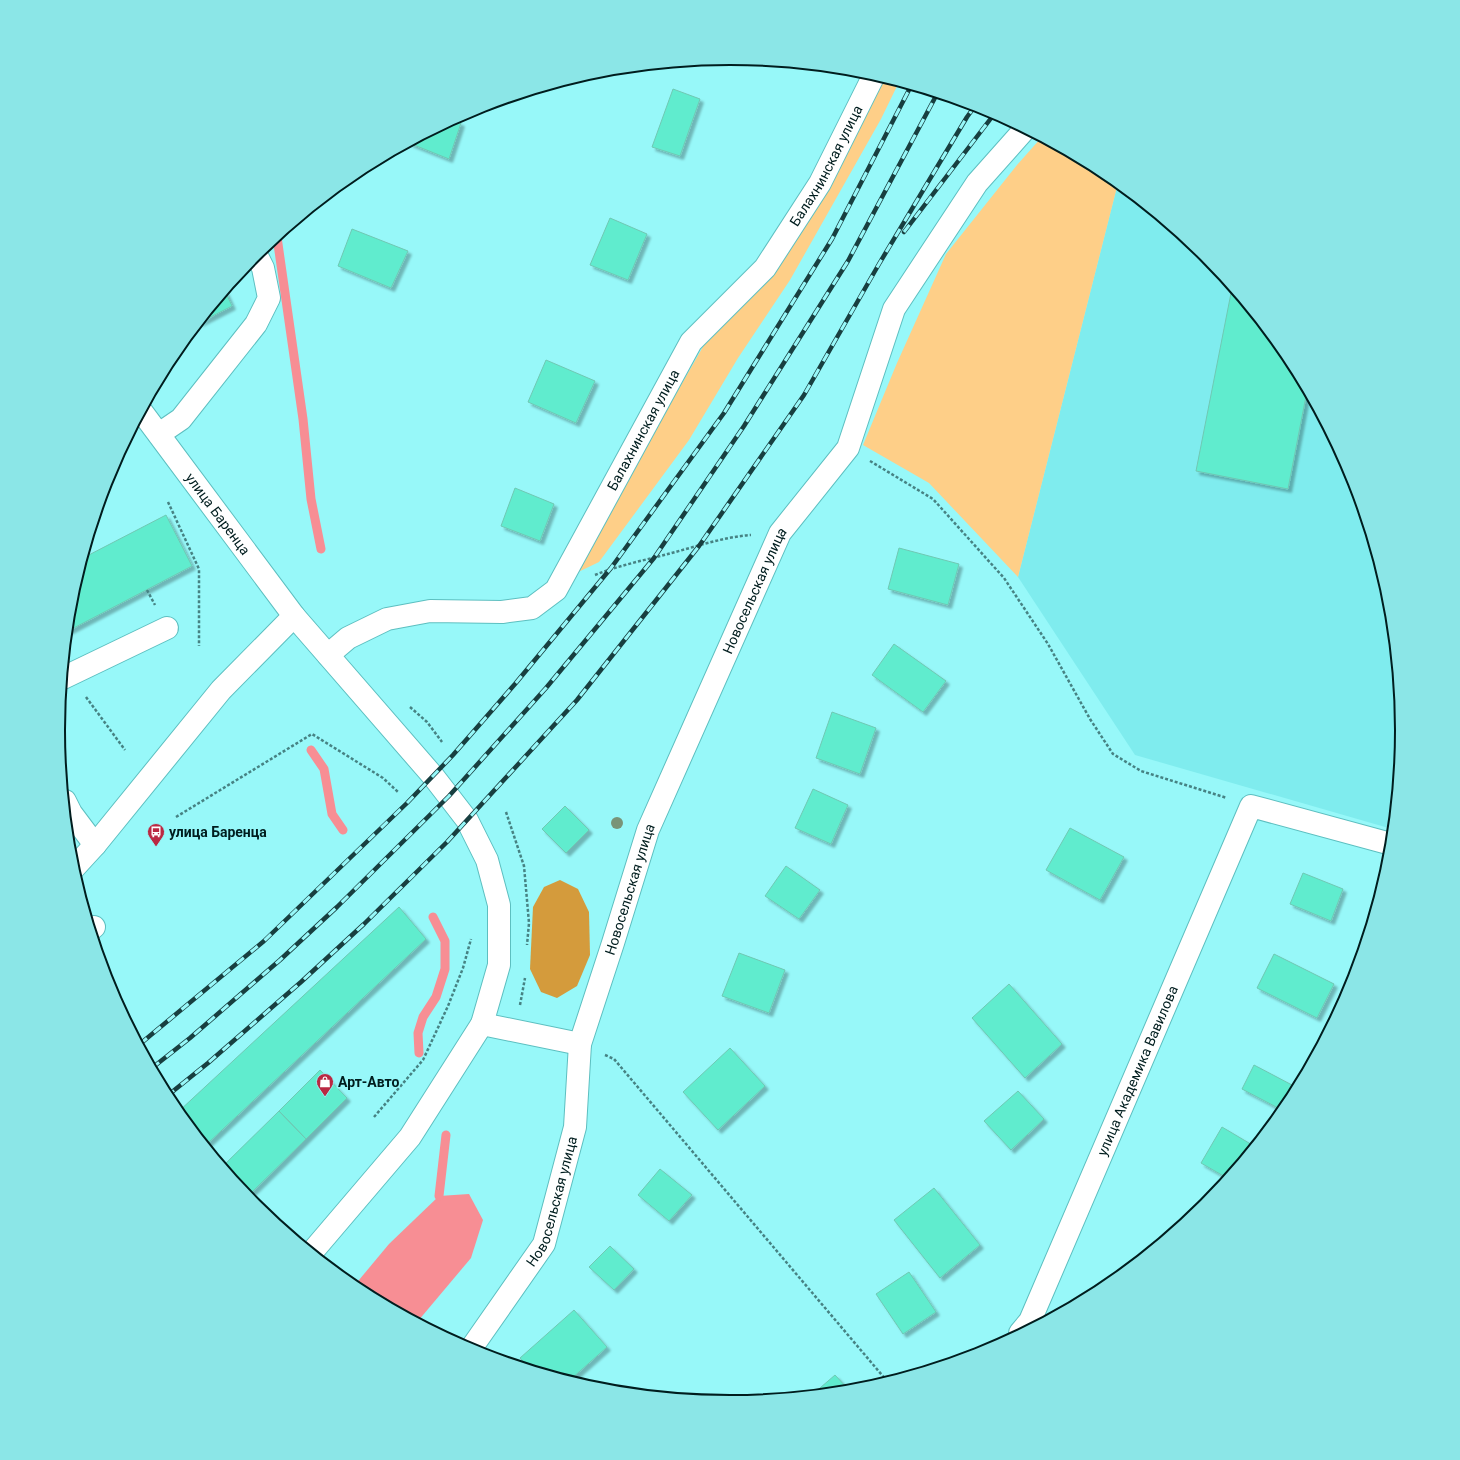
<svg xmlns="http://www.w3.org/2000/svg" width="1460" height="1460" font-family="Roboto,sans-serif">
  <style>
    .built { fill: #7fecee }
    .green { fill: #fecf88 }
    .forest { fill: #d49b3c }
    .water { fill: #f78e94 }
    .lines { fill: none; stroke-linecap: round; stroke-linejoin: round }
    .stream { stroke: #f78e94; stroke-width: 9 }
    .building { fill: #60ecce; stroke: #6fc8b3; filter: url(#shadow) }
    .minor-casing { stroke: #5dbfc0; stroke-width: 24 }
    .path { stroke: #468283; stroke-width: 2.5; stroke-dasharray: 3 2; stroke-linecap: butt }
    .minor { stroke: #fff; stroke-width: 22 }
    .rail-casing { stroke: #183f40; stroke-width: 4.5 }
    .rail { stroke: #97f8f9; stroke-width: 3; stroke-dasharray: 9; stroke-linecap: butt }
    .tree { fill: #799478 }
    .labels { text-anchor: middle; stroke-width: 3; stroke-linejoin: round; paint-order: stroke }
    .street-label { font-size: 14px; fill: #001d1e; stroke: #97f8f9 }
    .poi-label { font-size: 14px; font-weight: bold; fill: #001d1e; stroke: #97f8f9; text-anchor: start }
    .rim { fill: none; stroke: #001d1e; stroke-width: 2 }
  </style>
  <defs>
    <filter id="shadow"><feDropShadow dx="3.5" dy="3.5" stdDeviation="1" flood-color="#0004"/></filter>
  </defs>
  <rect width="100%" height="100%" fill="#97f8f9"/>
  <!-- built -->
  <path class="built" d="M 1118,183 L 1205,255 L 1289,357 L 1351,473 L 1389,599 L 1402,730 L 1392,829 L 1135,755 L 1018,577 Z"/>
  <!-- green -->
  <path class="green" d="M 883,78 L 899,82 L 881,119 L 790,280 L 738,358 L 689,440 L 599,562 L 572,575 L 708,338 Z
    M 1041,138 L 1104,171 L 1118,183 L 1018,577 L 929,483 L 863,445 L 897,363 L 946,254 L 1017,165 Z"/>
  <!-- forest -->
  <path class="forest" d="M 560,880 L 578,889 L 589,912 L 590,955 L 577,986 L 557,998 L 541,992 L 530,969 L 533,907 L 544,887 Z"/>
  <!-- water -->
  <path class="water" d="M 469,1194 L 483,1220 L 471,1258 L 418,1321 L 354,1286 L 389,1244 L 439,1196 Z"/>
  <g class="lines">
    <!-- stream -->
    <path class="stream" d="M 277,237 L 303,419 L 311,499 L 321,549
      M 311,750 L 324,769 L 332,814 L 343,830
      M 419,1053 L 418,1033 L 423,1017 L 436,997 L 445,969 L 445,941 L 433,917
      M 439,1196 L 446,1135"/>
  </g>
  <!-- building -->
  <path class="building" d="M 673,89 L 700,99 L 680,156 L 652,147 Z
    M 453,120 L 461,123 L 449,159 L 409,143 Z
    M 610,218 L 647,234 L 628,280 L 590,265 Z
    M 352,229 L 408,251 L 391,288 L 338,266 Z
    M 1232,288 L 1289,357 L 1307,391 L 1288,489 L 1196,471 Z
    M 225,291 L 232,306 L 199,323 Z
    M 546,360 L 595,381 L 576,423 L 528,402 Z
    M 515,488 L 554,504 L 540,541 L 501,526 Z
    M 166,515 L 192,566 L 68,631 L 71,599 L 83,558 Z
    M 899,548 L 959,564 L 948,605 L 888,589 Z
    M 894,644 L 946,681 L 923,712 L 872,675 Z
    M 832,712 L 876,728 L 860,774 L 816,758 Z
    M 813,789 L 848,805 L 831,844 L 795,828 Z
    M 565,806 L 589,830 L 566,853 L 542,829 Z
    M 1070,828 L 1124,857 L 1100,900 L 1046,870 Z
    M 786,866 L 820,890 L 799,919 L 765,896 Z
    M 1303,873 L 1343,889 L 1331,921 L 1290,904 Z
    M 399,907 L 426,939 L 206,1145 L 178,1112 Z
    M 739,953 L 785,970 L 769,1013 L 722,996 Z
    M 1274,954 L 1334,984 L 1317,1018 L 1257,988 Z
    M 1009,984 L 1062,1044 L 1025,1078 L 972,1018 Z
    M 730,1048 L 765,1086 L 718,1130 L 683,1092 Z
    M 1254,1065 L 1292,1085 L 1280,1109 L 1242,1089 Z
    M 320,1070 L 347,1098 L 306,1139 L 279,1111 Z
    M 1018,1091 L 1044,1119 L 1011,1150 L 984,1121 Z
    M 279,1111 L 306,1139 L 248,1196 L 223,1166 Z
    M 1222,1127 L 1254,1146 L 1227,1178 L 1201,1163 Z
    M 660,1169 L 692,1195 L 669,1221 L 638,1195 Z
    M 934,1188 L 980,1245 L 940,1278 L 894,1220 Z
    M 610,1246 L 634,1269 L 614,1290 L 589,1267 Z
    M 909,1272 L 936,1312 L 903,1334 L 876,1294 Z
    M 574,1310 L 607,1347 L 570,1380 L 529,1368 L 520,1358 Z
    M 835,1375 L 849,1390 L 813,1394 Z"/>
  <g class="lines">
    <defs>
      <g id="minor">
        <path id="s1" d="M 142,412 L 294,616 L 433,776 L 467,820 L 487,860 L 499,905 L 499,965 L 482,1024 L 410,1137 L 312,1252"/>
        <path d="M 159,434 L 181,419 L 256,324 L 269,298 L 263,268 L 256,254"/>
        <path id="s2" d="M 328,655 L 348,638 L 387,619 L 430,611 L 502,612 L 532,608 L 556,590 L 691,342 L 765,268 L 820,183 L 874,75"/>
        <path d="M 63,678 L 167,628"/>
        <path d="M 65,801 L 71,813 L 95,845"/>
        <path d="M 73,869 L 95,845 L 221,690 L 294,616"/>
        <path d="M 91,929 L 94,927"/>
        <path d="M 482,1024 L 580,1044"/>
        <path id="s3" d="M 1020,1333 L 1030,1321 L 1251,806 L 1391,844"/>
        <path id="s4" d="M 470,1350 L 544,1244 L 575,1127 L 580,1044 L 613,943 L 648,830 L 780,533 L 848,448 L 894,309 L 977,183 L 1025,129"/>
      </g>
    </defs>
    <!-- minor casing -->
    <use href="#minor" class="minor-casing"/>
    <!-- path -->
    <path class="path" d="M 870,461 L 933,499 L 1004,578 L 1048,644 L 1090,719 L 1113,754 L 1141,771 L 1227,798
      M 168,502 L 199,569 L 199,646
      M 595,575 C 617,566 641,561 664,555 C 692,548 722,537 751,535
      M 147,590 L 155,605
      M 86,697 L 125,750
      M 410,707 L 427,722 L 442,742
      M 506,812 L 524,866 L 529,923 L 527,945
      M 176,817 L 312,734 L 383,778 L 398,792
      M 520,1005 L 525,978
      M 605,1055 L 614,1059 L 887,1381
      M 374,1117 L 423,1060 L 448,1006 L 463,968 L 471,939"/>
    <!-- minor -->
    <use href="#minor" class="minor"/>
    <defs>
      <path id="rail" d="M 904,232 L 995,113
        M 140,1044 L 264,941 L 407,803 L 453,755 L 515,684 L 611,568 L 724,413 L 832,239 L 911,86
        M 152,1068 L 190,1038 L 280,960 L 337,907 L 449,796 L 546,688 L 654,558 L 744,426 L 848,261 L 937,94
        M 167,1096 L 208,1063 L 301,982 L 364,924 L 447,842 L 577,700 L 699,546 L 804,395 L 879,264 L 967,117 L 975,106"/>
    </defs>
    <!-- rail casing -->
    <use href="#rail" class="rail-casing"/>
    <!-- rail -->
    <use href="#rail" class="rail"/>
  </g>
  <!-- trees -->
  <circle class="tree" cx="617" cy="823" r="6"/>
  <!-- icons -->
  <defs>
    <symbol id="bus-pin" viewBox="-11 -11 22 30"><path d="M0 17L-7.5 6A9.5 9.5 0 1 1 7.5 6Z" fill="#ba2842" stroke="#97f8f9"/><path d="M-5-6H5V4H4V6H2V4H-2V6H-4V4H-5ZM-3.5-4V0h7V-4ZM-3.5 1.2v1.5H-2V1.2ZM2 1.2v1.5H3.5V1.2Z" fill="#fff"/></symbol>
    <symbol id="shop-pin" viewBox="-11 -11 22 30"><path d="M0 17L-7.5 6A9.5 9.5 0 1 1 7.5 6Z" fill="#ba2842" stroke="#97f8f9"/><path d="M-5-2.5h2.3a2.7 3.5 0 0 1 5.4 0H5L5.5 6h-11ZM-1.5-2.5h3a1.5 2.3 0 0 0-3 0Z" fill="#fff"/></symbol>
  </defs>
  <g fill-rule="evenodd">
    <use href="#bus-pin" x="146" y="822" width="20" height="27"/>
    <use href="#shop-pin" x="315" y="1072" width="20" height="27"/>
  </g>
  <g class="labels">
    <!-- street labels -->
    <g class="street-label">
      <text dy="5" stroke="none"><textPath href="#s2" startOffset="752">Балахнинская улица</textPath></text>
      <text dy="5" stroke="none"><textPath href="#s2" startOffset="428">Балахнинская улица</textPath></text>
      <text dy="5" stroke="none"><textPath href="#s1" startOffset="127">улица Баренца</textPath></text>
      <text dy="5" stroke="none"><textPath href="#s4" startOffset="820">Новосельская улица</textPath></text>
      <text dy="5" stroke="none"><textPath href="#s4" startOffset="496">Новосельская улица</textPath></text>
      <text dy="5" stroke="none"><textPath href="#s3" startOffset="288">улица Академика Вавилова</textPath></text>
      <text dy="5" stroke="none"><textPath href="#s4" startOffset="172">Новосельская улица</textPath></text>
    </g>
    <!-- poi labels -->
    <g class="poi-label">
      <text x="169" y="837">улица Баренца</text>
      <text x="338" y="1087">Арт-Авто</text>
    </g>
  </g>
  <!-- crop -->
  <path d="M0 0H1460V1460H0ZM65 730a665 665 0 1 1 1330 0a665 665 0 1 1-1330 0Z" fill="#8be6e7" fill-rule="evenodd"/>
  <path class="rim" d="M65 730a665 665 0 1 1 1330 0a665 665 0 1 1-1330 0Z"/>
</svg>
